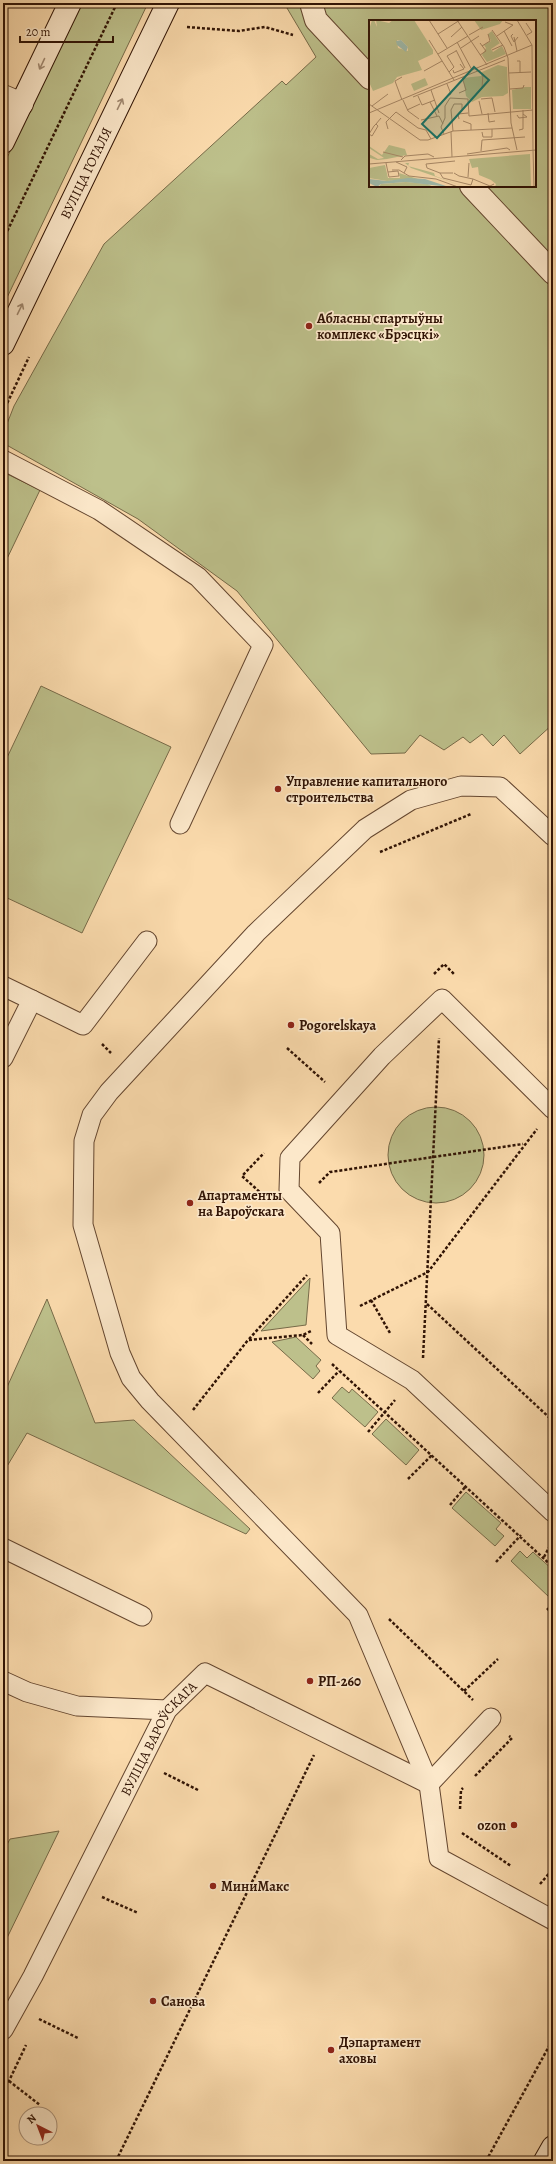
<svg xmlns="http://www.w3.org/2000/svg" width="556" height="2164" font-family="Alegreya,serif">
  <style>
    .green { fill: #bdc08b; stroke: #776a48; fill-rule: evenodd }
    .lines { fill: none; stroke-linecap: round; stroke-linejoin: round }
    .lane-casing { stroke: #64462f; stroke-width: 21 }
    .street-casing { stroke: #64462f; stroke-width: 24 }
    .secondary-casing { stroke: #311405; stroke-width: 24 }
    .path { stroke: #311405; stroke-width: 2.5; stroke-dasharray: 3 2; stroke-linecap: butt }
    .lane { stroke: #fce8ca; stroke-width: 19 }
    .street { stroke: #fce8ca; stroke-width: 22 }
    .secondary { stroke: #fce8ca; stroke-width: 22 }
    .oneway { stroke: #a18971 }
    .poi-dot { fill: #8f2418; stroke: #fce8ca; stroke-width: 1.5 }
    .labels { text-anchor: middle; stroke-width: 3.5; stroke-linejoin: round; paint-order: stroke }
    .street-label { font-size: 14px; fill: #311405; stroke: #fce8ca }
    .poi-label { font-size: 14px; font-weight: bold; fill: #311405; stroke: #fce8ca; text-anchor: start }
    .inset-road { fill: none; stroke: #aa8b6a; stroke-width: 1 }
    .view { fill: #0f766e; fill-opacity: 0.15; stroke: #0f766e; stroke-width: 2 }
    .inset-edge { fill: none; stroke: #311405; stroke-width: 2 }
  </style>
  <rect width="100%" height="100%" fill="#fbdbad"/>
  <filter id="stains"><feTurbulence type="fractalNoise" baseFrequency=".005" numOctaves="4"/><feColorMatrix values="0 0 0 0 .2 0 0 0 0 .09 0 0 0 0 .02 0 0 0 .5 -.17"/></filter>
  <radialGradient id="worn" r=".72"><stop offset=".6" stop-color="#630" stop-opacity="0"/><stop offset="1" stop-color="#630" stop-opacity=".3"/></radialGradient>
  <!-- green -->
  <path class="green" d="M 82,3 L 148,3 L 3,306 L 3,166 Z
    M 284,3 L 553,3 L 553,724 L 520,754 L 504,735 L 493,746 L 482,734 L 470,743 L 463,737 L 444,750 L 420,735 L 405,753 L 371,754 L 237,591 L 138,519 L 3,443 L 3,434 L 14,406 L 104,244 L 282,81 L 286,85 L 316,57 ZM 370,21 L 535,21 L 535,186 L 370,186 Z
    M 3,472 L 40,490 L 3,567 Z
    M 41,686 L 171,747 L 82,933 L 3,896 L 3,766 Z
    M388 1155a48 48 0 1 1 96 0a48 48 0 1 1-96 0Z
    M 310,1278 L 306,1325 L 261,1331 Z
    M 47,1299 L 95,1423 L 134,1420 L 250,1529 L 246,1534 L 27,1433 L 3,1473 L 3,1396 Z
    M 296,1337 L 321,1360 L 316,1366 L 320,1371 L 313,1379 L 272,1342 Z
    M 342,1387 L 349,1393 L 352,1389 L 378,1412 L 365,1427 L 332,1398 Z
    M 386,1419 L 419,1450 L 406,1465 L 372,1434 Z
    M 466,1492 L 501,1523 L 496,1529 L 504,1536 L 495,1546 L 452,1508 Z
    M 520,1551 L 527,1558 L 533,1552 L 553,1570 L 553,1593 L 549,1597 L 511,1561 Z
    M 59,1831 L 6,1940 L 3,1933 L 3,1852 L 10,1839 Z"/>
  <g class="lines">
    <defs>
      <g id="lane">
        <path d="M 3,460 L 99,510 L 198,577 L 263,645 L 180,824"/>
        <path d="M 553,836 L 500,787 L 461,786 L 411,800 L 365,829 L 256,933 L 109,1092 L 92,1115 L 84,1141 L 83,1225 L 120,1353 L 131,1378 L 150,1401 L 358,1615 L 429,1784 L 439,1858 L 553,1920"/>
        <path d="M 3,986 L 32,1000 L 3,1058"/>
        <path d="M 32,1000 L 83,1025 L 147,941"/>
        <path d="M 553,1109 L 442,999 L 382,1056 L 290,1158 L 289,1190 L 330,1233 L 337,1335 L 412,1380 L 553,1512"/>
        <path d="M 3,1548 L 142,1616"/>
        <path d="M 3,1681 L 27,1692 L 77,1706 L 167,1710"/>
        <path d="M 429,1784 L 491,1718"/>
        <path id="s1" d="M 3,2030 L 33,1976 L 167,1710 L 205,1673 L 429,1784"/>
      </g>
      <path id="street" d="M 311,3 L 316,20 L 370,78
        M 3,96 L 22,104
        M 471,186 L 553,273"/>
      <g id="secondary">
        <path d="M 3,142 L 70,3"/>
        <path id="s2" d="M 3,344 L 168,3"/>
        <path d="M 545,2161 L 553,2147"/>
      </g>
    </defs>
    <!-- lane casing -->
    <use href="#lane" class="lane-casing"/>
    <!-- street casing -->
    <use href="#street" class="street-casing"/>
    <!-- secondary casing -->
    <use href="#secondary" class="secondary-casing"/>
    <!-- path -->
    <path class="path" d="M 187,27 L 239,31 L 265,27 L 293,35
      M 3,240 L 117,3
      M 3,412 L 29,357
      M 380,852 L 471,814
      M 434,974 L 444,964 L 455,975
      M 102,1044 L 111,1053
      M 287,1048 L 325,1082
      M 549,1067 L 553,1063
      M 319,1183 L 330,1172 L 523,1144
      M 263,1195 L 242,1176 L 264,1153
      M 371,1300 L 390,1333
      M 427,1304 L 553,1421
      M 360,1306 L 428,1272 L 537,1129
      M 303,1335 L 312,1344
      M 249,1339 L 307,1275
      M 423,1358 L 439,1038
      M 332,1364 L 553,1567
      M 318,1393 L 339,1371
      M 193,1410 L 248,1340 L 303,1335 L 311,1331
      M 368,1432 L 395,1400
      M 408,1479 L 432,1455
      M 450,1505 L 466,1486
      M 544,1557 L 553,1540
      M 496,1562 L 521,1535
      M 547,1610 L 553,1604
      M 389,1619 L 473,1700
      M 464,1691 L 498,1659
      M 164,1773 L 198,1790
      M 475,1776 L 512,1738 L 509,1736
      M 460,1809 L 461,1790 L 463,1788
      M 462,1833 L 511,1866
      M 540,1884 L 553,1869
      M 102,1897 L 138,1913
      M 39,2019 L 78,2038
      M 9,2081 L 40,2105
      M 3,2084 L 9,2081 L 26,2045
      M 69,2159 L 70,2161
      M 116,2161 L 314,1755
      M 486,2161 L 553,2039"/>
    <!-- lane -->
    <use href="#lane" class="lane"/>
    <!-- street -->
    <use href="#street" class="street"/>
    <!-- secondary -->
    <use href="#secondary" class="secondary"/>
  </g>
  <!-- one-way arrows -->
  <defs><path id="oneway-shaft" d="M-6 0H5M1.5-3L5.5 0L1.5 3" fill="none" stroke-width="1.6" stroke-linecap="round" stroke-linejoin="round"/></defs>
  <g class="oneway">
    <use href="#oneway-shaft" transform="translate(42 64) rotate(115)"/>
    <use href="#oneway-shaft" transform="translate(120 104) rotate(-64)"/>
    <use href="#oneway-shaft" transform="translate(20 309) rotate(-64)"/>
  </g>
  <!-- markers -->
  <g class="poi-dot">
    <circle cx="309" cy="326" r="4"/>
    <circle cx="278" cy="789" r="4"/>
    <circle cx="291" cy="1025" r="4"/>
    <circle cx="190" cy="1203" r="4"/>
    <circle cx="310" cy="1681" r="4"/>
    <circle cx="514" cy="1825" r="4"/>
    <circle cx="213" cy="1886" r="4"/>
    <circle cx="153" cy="2001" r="4"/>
    <circle cx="331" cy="2050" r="4"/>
  </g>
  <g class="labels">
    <!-- street labels -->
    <g class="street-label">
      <text dy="5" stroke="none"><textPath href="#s2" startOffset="190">ВУЛІЦА ГОГАЛЯ</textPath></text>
      <text dy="5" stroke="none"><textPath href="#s1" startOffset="331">ВУЛІЦА ВАРОЎСКАГА</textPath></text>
    </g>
    <!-- poi labels -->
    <g class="poi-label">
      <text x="317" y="323">Абласны спартыўны<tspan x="317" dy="16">комплекс «Брэсцкі»</tspan></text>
      <text x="286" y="786">Управление капитального<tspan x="286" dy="16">строительства</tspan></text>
      <text x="299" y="1030">Pogorelskaya</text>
      <text x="198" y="1200">Апартаменты<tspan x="198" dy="16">на Вароўскага</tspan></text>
      <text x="318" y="1686">РП-260</text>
      <text x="506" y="1830" text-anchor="end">ozon</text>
      <text x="221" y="1891">МиниМакс</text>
      <text x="161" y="2006">Санова</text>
      <text x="339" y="2047">Дэпартамент<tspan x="339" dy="16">аховы</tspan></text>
    </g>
  </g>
  <!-- overview -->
  <g transform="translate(369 20)">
    <rect width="167" height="167" fill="#fbdbad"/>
    <path d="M 3,0 L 5,0 L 8,7 L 7,0 L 20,3 L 24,0 L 45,0 L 64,30 L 64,34 L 49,41 L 53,50 L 28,57 L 24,63 L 4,71 L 0,62 L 0,10 ZM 32,20 L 39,27 L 39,31 L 29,28 L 28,20 ZM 105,0 L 134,0 L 131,4 L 112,10 ZM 123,11 L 132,25 L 131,23 L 122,29 L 124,32 L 133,26 L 137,34 L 118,42 L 113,35 L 117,28 L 115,25 L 122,21 L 119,14 ZM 129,45 L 138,47 L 139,73 L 134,76 L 113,77 L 103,82 L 97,76 L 94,58 L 112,56 L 113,52 ZM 56,58 L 59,65 L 45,71 L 42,64 ZM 156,67 L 162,67 L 162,89 L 144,89 L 143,70 ZM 20,125 L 36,129 L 38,135 L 18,139 L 8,140 L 1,138 L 0,134 L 9,139 L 15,138 L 0,128 L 0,126 L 13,135 ZM 161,134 L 162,167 L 126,167 L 127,164 L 122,160 L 110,155 L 109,147 L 103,148 L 100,139 ZM 36,143 L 40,143 L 39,146 L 65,153 L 66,156 L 96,167 L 42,148 ZM 16,145 L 19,158 L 31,158 L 30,153 L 49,159 L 18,161 L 0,158 L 0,148 ZM 37,162 L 59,164 L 64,167 L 10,167 L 12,164 Z" fill="#bdc08b" fill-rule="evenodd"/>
    <path d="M 32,20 L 39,27 L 37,32 L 28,25 L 27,21 ZM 39,158 L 56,159 L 80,167 L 37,162 L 12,164 L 8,167 L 0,163 L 0,159 L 18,161 Z" fill="#9fbbac"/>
    <path class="inset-road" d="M 60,0 L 78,28M 88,0 L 118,45M 148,0 L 163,25 L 164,130M 157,3 L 163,12 L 158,15M 123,10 L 135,27 L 139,38 L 142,103 L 148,130M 135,11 L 143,26M 69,14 L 91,0M 144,14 L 142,16 L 145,22 L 149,17M 100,15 L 114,7M 128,16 L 144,5 L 136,2M 82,17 L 93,7M 145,17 L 148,31M 60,20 L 85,60M 88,22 L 103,50M 111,23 L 117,31 L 111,35M 113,26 L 121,21 L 119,14M 92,28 L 110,16M 87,30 L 96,48M 123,30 L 134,25M 69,34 L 99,16M 148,41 L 151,41 L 151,53M 84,50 L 85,53 L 95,49 L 91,44M 55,51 L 73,41M 80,52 L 85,47 L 78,36 L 87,31M 140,53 L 162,52M 33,57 L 26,61 L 33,80M 78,64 L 82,74 L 80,75M 113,68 L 114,54M 141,69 L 154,68 L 155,65M 62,70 L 70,93M 90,73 L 97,70 L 93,57M 49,76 L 53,85 L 66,80M 44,77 L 136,40M 112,79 L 123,78 L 126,92M 34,80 L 39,91 L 50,99M 110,81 L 113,94M 61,82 L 68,96M 0,84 L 51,120 L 59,120 L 84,111 L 143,108M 3,86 L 19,74M 38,90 L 51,84M 0,93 L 163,25M 119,93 L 120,102 L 126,101M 148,95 L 150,98 L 158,97 L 154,94M 90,99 L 89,94 L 99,93M 52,100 L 70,96 L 74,104M 94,101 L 102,104 L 102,110M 7,104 L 9,106 L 3,116 L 0,114 L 5,106 L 7,104 L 12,98M 19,109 L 17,102 L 27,92 L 49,108 L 57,110 L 62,119M 150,110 L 154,109 L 154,90M 84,111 L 82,90 L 85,84 L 93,84 L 93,89M 82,112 L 83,137M 113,112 L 114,117 L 123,117 L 123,109M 75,114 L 72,107 L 76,98 L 76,86 L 81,78 L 99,79 L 100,96 L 164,90M 164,130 L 165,167M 112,131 L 113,120 L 156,117M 14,132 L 34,137M 98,134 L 138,128 L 141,130M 32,140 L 36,136 L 59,134 L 65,137M 27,142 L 38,147 L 35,153M 17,143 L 20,157 L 30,156 L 29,151 L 19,152M 0,144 L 167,130M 23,150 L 30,150 L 40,156 L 67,159 L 89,167M 71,153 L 58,148 L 57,144 L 86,141M 84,153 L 71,153 L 74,158 L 102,165 L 104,159 L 90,156 L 85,153M 99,157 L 100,143M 104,159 L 121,166 L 125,164"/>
    <path class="view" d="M 105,47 L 120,60 L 68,118 L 53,104 Z"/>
    <rect width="167" height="167" class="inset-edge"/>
  </g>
  <!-- margin -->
  <rect width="556" height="2164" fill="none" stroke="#fbdbad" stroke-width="16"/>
  <rect x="4" y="4" width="548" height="2156" fill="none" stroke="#311405" stroke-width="2"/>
  <rect x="8" y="8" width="540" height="2148" fill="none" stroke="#311405"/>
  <!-- north arrow -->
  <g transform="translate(38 2126) rotate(318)"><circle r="19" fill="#fce8ca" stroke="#ab937b"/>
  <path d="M0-3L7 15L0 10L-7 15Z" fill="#8f2418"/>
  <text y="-6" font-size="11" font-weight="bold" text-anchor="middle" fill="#311405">N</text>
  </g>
  <!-- scale -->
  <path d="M20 36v6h93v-6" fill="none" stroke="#311405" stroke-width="2"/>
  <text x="26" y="36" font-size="12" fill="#311405" stroke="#fce8ca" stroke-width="3" paint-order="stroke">20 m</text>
  <rect width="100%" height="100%" filter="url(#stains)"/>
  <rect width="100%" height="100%" fill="url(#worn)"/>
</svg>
